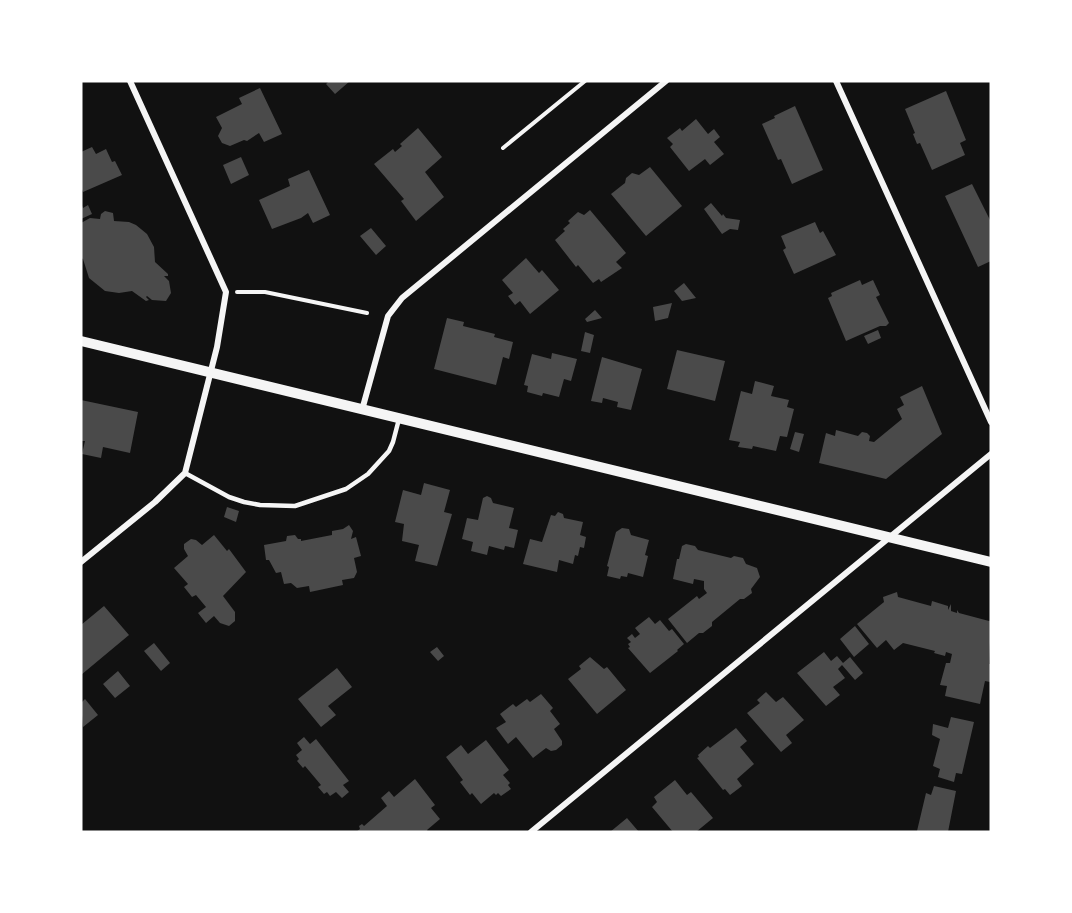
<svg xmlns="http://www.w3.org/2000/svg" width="1072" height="913" font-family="Poppins,sans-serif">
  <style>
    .building { fill: #4a4a4a }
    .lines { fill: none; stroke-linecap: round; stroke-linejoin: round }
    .path { stroke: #f5f5f5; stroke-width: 4 }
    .service { stroke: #f5f5f5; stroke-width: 4.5 }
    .minor { stroke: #f5f5f5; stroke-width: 6 }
    .tertiary { stroke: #f5f5f5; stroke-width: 10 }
  </style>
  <rect width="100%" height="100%" fill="#111"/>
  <!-- building -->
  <path class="building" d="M 329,81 L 350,81 L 335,94 L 326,84 Z
    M 260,88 L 282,134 L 264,142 L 259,133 L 247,141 L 244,140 L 230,146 L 222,143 L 218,136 L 222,128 L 216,117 L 242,104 L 239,98 Z
    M 946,91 L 966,140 L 960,143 L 965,155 L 932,170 L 920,143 L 917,144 L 913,134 L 915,133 L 905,109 Z
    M 795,106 L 823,170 L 792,184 L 781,159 L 778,160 L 762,124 L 775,118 L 774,116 Z
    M 696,119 L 708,134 L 714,129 L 720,137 L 714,142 L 724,154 L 710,165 L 705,159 L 689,171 L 670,147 L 673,144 L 667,138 L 680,128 L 682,131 Z
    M 418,128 L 442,157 L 425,172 L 444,197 L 416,221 L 401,201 L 404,199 L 374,164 L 393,149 L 395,152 L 402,146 L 400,144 Z
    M 92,147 L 96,154 L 106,149 L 112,162 L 115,161 L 122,175 L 83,192 L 81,187 L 81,152 Z
    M 241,157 L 249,175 L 231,184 L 223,165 Z
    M 650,167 L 682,206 L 646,236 L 611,194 L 625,183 L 626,178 L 632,173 L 639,175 Z
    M 309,170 L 330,215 L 313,223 L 308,213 L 301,218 L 272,229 L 259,200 L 290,186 L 288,179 Z
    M 972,184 L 991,222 L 991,261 L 978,267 L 945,196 Z
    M 81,203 L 83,208 L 88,205 L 92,214 L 81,219 Z
    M 711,203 L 722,216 L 723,214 L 726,218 L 740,220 L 738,230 L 730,229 L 722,234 L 704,209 Z
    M 590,210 L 626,253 L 616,262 L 622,268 L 601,282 L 599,279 L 593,283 L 578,265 L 576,267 L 555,240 L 565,231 L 563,229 L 570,223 L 568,221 L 578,212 L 584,215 Z
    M 105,211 L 113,213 L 114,221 L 129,222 L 136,225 L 147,234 L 154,247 L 155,262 L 168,274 L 168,276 L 164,276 L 169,281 L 171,293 L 166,301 L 152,300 L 147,296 L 146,297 L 149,300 L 146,301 L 132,291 L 119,293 L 105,291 L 89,278 L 83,259 L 81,258 L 81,223 L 90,218 L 100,219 L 101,214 Z
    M 815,222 L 820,233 L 823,231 L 836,255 L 794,274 L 783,250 L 786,248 L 781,236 Z
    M 371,228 L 386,246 L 376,255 L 360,236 Z
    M 526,258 L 539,273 L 542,270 L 559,290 L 530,314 L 520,301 L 515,305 L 508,296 L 513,293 L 502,280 Z
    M 860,280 L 862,285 L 873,280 L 880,295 L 876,297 L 889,323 L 886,326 L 880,326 L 846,341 L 828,298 L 832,296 L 831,293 Z
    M 684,283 L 696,298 L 682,301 L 674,291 Z
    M 672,303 L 668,318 L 655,321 L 653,307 Z
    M 595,310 L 602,318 L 587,322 L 585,319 Z
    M 447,318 L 464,322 L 463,326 L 495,334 L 494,337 L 513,342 L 509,359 L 503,357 L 496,385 L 434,369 Z
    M 878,330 L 881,338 L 868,344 L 864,336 Z
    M 585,332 L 594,335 L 590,353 L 581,351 Z
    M 677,350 L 725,361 L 715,401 L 667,389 Z
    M 552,353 L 577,359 L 571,381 L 564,379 L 559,397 L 543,393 L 542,396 L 527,392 L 528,386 L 524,385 L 532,354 L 551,359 Z
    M 602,357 L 642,369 L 631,410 L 617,407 L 618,402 L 603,398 L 602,403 L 591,401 Z
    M 755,381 L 774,386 L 771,396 L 789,400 L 787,407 L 794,409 L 787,437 L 780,436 L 776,451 L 753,446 L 752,449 L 738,447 L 740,442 L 729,440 L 741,391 L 752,394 Z
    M 922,386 L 942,434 L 886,479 L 819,463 L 826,433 L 835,436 L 836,430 L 858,436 L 862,432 L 867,433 L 870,436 L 869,441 L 874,442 L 902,419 L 897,409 L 904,405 L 900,397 Z
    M 81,400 L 138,412 L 130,453 L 103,447 L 101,458 L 82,454 L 85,441 L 81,441 Z
    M 795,432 L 804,434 L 799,452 L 790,449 Z
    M 424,483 L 450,490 L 444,512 L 452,514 L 437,566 L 415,561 L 419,545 L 402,541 L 404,524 L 395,522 L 403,490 L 421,495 Z
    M 487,496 L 491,498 L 493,503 L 514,508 L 509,528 L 518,530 L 514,548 L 505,546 L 504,550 L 489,546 L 487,555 L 471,551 L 473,542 L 462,539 L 467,518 L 478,520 L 483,498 Z
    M 227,507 L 239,511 L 236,522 L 224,517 Z
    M 558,512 L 563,514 L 564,518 L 583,522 L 580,535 L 586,537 L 584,548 L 580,547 L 578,556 L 575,555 L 573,564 L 559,560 L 557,572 L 523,564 L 530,539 L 542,542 L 551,515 L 555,516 Z
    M 349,525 L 353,531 L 351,539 L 356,537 L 361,556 L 354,558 L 357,572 L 354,578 L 342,580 L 343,585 L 310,592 L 309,586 L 297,588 L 291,583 L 284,584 L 281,572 L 276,573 L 269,560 L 266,560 L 264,545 L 286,541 L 287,536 L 295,535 L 298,539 L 301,539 L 301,541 L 332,535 L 332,531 L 343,529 Z
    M 622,528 L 629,529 L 631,535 L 649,540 L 645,555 L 648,556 L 643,577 L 628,573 L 627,577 L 621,576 L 620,579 L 607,576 L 609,567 L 607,566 L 616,532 Z
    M 214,535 L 227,551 L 229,549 L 246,572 L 223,596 L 235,612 L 235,621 L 229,626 L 220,623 L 214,616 L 206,623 L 198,613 L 206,607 L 196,595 L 192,597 L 184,587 L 188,584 L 174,568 L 188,556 L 184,549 L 184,544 L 191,539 L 196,540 L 202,545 Z
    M 686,544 L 695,546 L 698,550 L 731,558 L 734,556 L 743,558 L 746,564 L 757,568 L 760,577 L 751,589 L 752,593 L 744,599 L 740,599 L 712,622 L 712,626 L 703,633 L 699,633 L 687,643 L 668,619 L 697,596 L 699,599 L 707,593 L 704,589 L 704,581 L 694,579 L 693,584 L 673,579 L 677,559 L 679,559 L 682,546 Z
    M 897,592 L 898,597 L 931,606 L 932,601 L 948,606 L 948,610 L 951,604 L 951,611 L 957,613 L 957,610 L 959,613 L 989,621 L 991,620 L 989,664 L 991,664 L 991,677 L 990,682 L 985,681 L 980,704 L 945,696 L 947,686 L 940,685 L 946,663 L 950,663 L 952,654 L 946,652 L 945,656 L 934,653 L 935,651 L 903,643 L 894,650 L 886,640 L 877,648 L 857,624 L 884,602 L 883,597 Z
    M 104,606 L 129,635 L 81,675 L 81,625 Z
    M 649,617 L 655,624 L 660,620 L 669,631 L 672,629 L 684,644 L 677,650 L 678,651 L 650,673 L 628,648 L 630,647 L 628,644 L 631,642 L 627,638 L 632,634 L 635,638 L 640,634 L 635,628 Z
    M 855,626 L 869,644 L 854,657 L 840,639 Z
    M 154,643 L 170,663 L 161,671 L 144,651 Z
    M 437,647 L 444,656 L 438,661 L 430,652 Z
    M 824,652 L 831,661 L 837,656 L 843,663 L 850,657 L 863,673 L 855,680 L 842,665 L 838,669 L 845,678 L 833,687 L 840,695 L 826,706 L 797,673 Z
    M 590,657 L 604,669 L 607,667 L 626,690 L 597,714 L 568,679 L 581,669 L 579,666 Z
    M 337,668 L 352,687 L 328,706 L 336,715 L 321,727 L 298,699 Z
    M 118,671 L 130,686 L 115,698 L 103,684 Z
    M 766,692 L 776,702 L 783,697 L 804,720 L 786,735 L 792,743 L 781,752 L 747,713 L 760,703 L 757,700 Z
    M 541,694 L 553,708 L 550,711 L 560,724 L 554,729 L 562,741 L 562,745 L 556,750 L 551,751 L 546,748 L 533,758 L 516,737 L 508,744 L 496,728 L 506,722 L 500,714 L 513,704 L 516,707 L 527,699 L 530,702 Z
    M 85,699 L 98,715 L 83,727 L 81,703 Z
    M 951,717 L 974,722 L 962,774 L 956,773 L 954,782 L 938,777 L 940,769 L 933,766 L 940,739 L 932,735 L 933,724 L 948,728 Z
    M 736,728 L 747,741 L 740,747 L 754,764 L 737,779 L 742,786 L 730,795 L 725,789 L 723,790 L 697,758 L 699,757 L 698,755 L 708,746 L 710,748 Z
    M 304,737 L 310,744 L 316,739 L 349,781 L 343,785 L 349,792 L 342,798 L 336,792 L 330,796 L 327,792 L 324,794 L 318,787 L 321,785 L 305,766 L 303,768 L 297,761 L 299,759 L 296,755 L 302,750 L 297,743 Z
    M 486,740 L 509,770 L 503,775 L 510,783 L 508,785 L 511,789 L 501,796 L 498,793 L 496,795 L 494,793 L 481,804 L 472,793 L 470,795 L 460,782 L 463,780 L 446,757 L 461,745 L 468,754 Z
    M 415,779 L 435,805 L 431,808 L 440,819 L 427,830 L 428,832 L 356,832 L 360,829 L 359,826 L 362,824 L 364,826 L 387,806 L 381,798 L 389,791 L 394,797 Z
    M 675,780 L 687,795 L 691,792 L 713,818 L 696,832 L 673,832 L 652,807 L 657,802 L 654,797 Z
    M 934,786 L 956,791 L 948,832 L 917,831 L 926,793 L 931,795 Z
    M 627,818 L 639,832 L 610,832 Z"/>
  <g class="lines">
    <!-- path -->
    <path class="path" d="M 503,148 L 585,81
      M 237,292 L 265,292 L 367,313"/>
    <!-- service -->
    <path class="service" d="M 185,473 L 229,497 L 244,502 L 260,505 L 295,506 L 346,489 L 368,474 L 389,451 L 393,442 L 399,419"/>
    <!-- minor -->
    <path class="minor" d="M 836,81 L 991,422
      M 362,410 L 388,316 L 402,298 L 666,81
      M 81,562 L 155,502 L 185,473 L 217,347 L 226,292 L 130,81
      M 531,832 L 991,454"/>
    <!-- tertiary -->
    <path class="tertiary" d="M 81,341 L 991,562"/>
  </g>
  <!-- border -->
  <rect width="1072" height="913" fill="none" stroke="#ffffff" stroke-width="165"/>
</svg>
